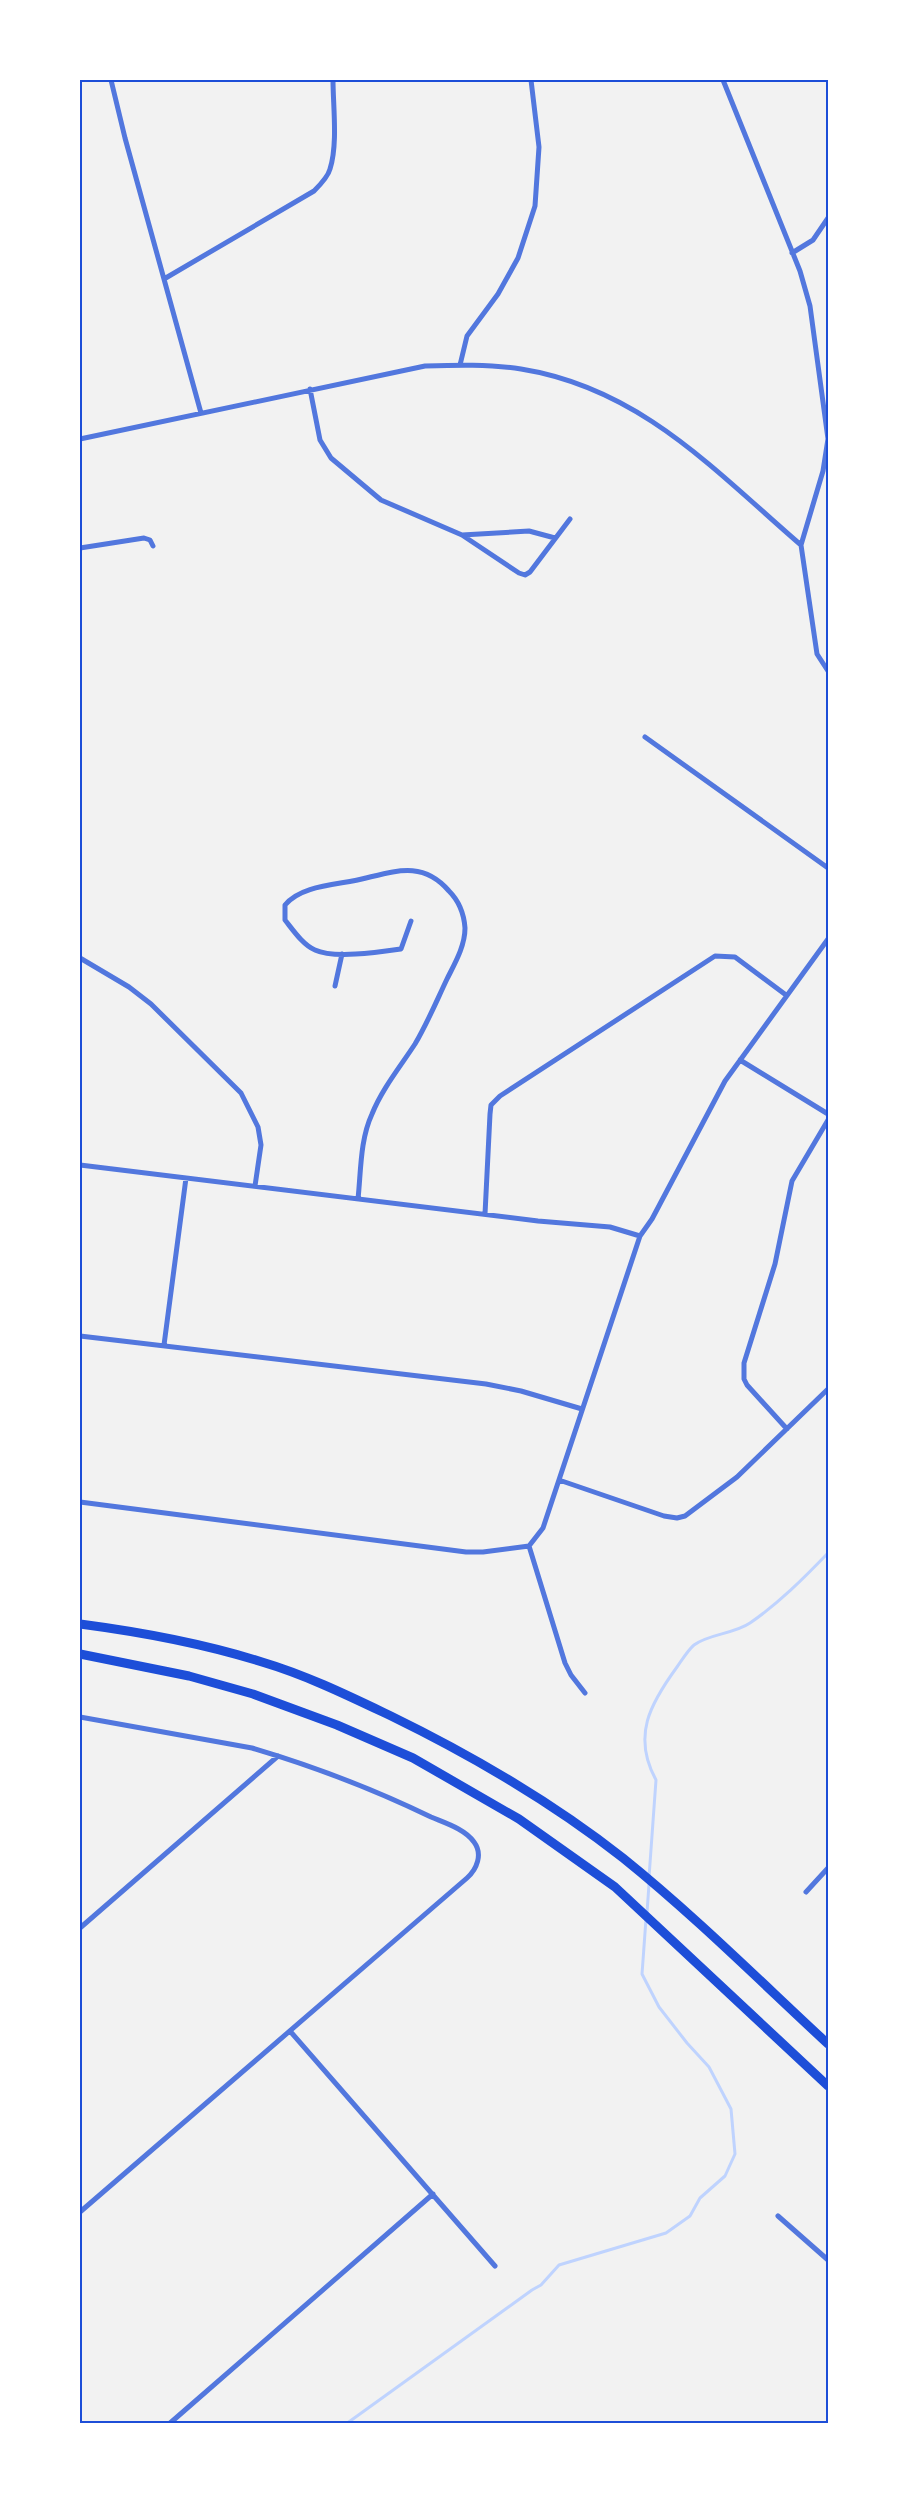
<svg xmlns="http://www.w3.org/2000/svg" width="908" height="2503" font-family="'Open Sans',sans-serif">
  <style>
    .lines { fill: none; stroke-linecap: round; stroke-linejoin: round }
    .stream { stroke: #bfd3fe; stroke-width: 3 }
    .minor { stroke: #5277de; stroke-width: 5 }
    .motorway { stroke: #1d4ed8; stroke-width: 9 }
    .neatline { fill: none; stroke: #1d4ed8; stroke-width: 2 }
  </style>
  <rect width="100%" height="100%" fill="#f2f2f2"/>
  <g class="lines">
    <!-- stream -->
    <path class="stream" d="M 649,1877 L 656,1780 C 632,1736 650,1704 677,1667 C 682,1660 688,1650 694,1645 C 708,1634 734,1634 750,1623 C 779,1603 804,1578 828,1553
      M 647,1913 L 649,1884
      M 346,2424 L 532,2290 L 541,2285 L 559,2265 L 666,2233 L 690,2216 L 700,2198 L 725,2176 L 735,2154 L 731,2109 L 709,2067 L 687,2043 L 659,2007 L 642,1974 L 646,1919"/>
    <!-- minor -->
    <path class="minor" d="M 111,80 L 125,138 L 201,413
      M 723,80 L 800,271 L 810,306 L 828,439 L 823,471 L 801,545 L 817,654 L 828,671
      M 792,253 L 813,240 L 828,218
      M 164,279 L 314,191 C 320,185 328,177 330,169 C 338,144 333,106 333,80
      M 460,365 L 467,336 L 498,294 L 518,258 L 535,206 L 539,147 L 531,80
      M 310,389 L 320,440 L 331,458 L 381,500 L 462,535 L 519,573 L 525,575 L 530,572 L 570,519
      M 80,439 L 425,366 C 456,365 489,364 521,369 C 640,388 714,470 801,545
      M 462,535 L 529,531 L 555,538
      M 80,548 L 144,538 L 150,540 L 153,546
      M 645,737 L 828,868
      M 80,958 L 129,987 L 151,1004 L 241,1093 L 258,1127 L 261,1145 L 255,1186
      M 335,986 L 342,954
      M 740,1060 L 828,1114
      M 80,1165 L 538,1221 L 610,1227 L 640,1236
      M 358,1199 C 361,1171 360,1140 372,1114 C 382,1089 400,1067 415,1044 C 427,1024 437,1000 447,979 C 455,963 465,946 465,928 C 464,914 459,901 449,891 C 424,862 399,870 366,878 C 341,885 302,884 285,905 L 285,920 C 293,930 303,945 315,950 C 334,959 380,952 401,949 L 411,921
      M 485,1214 L 490,1114 L 491,1105 L 500,1096 L 715,956 L 735,957 L 786,995
      M 80,1336 L 486,1384 L 521,1391 L 582,1409
      M 164,1345 L 186,1178
      M 787,1429 L 747,1385 L 744,1379 L 744,1363 L 775,1264 L 792,1181 L 828,1120
      M 559,1480 L 664,1516 L 677,1518 L 685,1516 L 737,1477 L 828,1389
      M 80,1502 L 466,1552 L 483,1552 L 529,1546
      M 529,1546 L 543,1528 L 640,1236 L 652,1219 L 725,1081 L 828,939
      M 529,1546 L 565,1663 L 571,1675 L 585,1693
      M 80,1717 L 252,1748 C 313,1766 373,1789 431,1817 C 445,1823 465,1829 474,1842 C 483,1854 477,1869 467,1878 L 80,2212
      M 806,1892 L 828,1868
      M 80,1928 L 278,1756
      M 290,2031 L 495,2266
      M 778,2216 L 828,2260
      M 169,2424 L 433,2194"/>
    <!-- motorway -->
    <path class="motorway" d="M 80,1624 C 141,1632 202,1643 262,1662 C 306,1675 349,1696 391,1716 C 471,1755 553,1803 623,1858 C 695,1916 761,1982 828,2044
      M 80,1654 L 189,1676 L 253,1694 L 337,1725 L 413,1758 L 519,1819 L 615,1887 L 828,2086"/>
  </g>
  <!-- border -->
  <rect width="908" height="2503" fill="none" stroke="#ffffff" stroke-width="162"/>
  <rect x="81" y="81" width="746" height="2341" class="neatline"/>
</svg>
